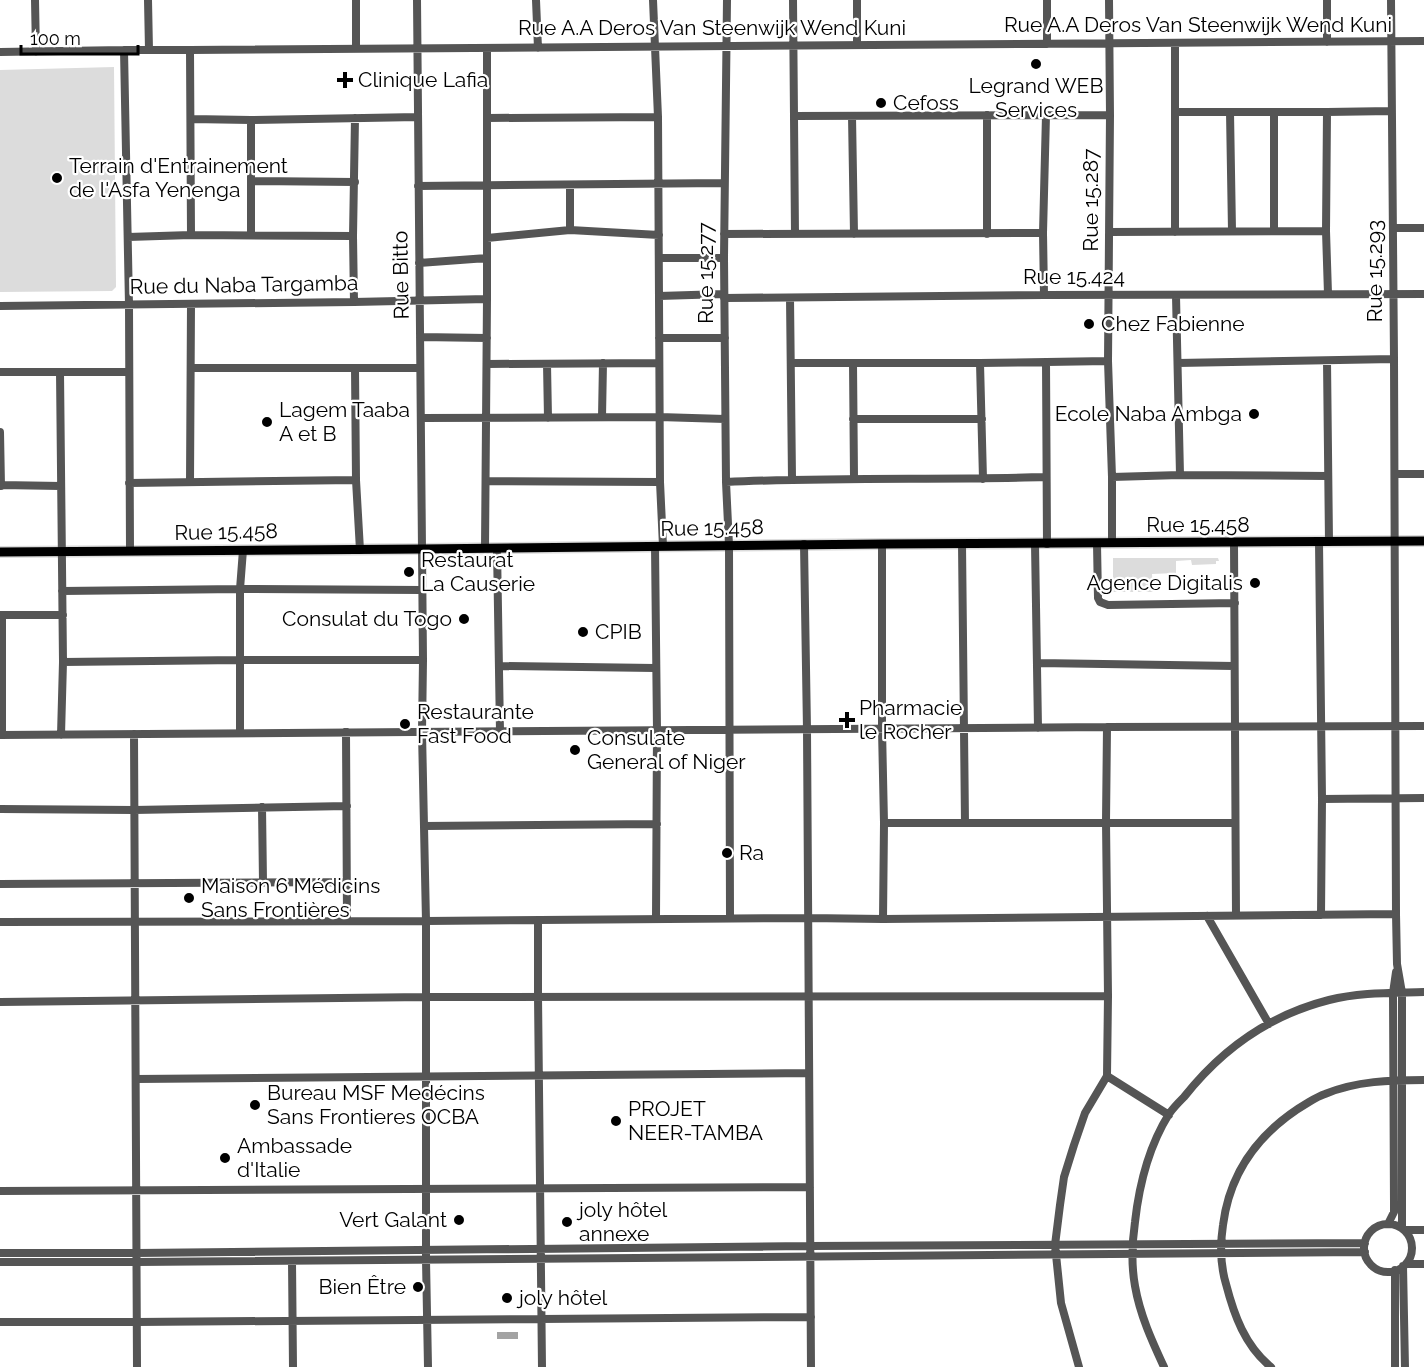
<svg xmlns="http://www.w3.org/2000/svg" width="1424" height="1367" font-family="Raleway,sans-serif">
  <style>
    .green { fill: #dcdcdc }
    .water { fill: #a3a3a3 }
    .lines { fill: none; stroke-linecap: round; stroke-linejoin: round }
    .major-casing { stroke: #dbdbdb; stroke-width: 12 }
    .minor { stroke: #555; stroke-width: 8 }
    .major { stroke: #000; stroke-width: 9 }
    .poi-dot { fill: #000; stroke: #fff; stroke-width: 2 }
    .labels { text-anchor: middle; stroke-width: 4.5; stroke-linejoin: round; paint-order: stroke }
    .street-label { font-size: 21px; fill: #000; stroke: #fff }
    .poi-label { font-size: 21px; fill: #000; stroke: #fff; text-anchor: start }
  </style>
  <rect width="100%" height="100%" fill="#fff"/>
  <!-- green -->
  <path class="green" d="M 114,67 L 116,287 L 112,291 L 0,292 L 0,70 Z
    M 1113,558 L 1218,558 L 1219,561 L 1216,561 L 1216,564 L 1192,565 L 1191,560 L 1176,561 L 1176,573 L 1152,574 L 1153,592 L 1113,592 Z"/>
  <!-- water -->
  <path class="water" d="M 497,1332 L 518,1332 L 518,1339 L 497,1339 Z"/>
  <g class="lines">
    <defs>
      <path id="major" d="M 0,552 L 422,549 L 882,544 L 1424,541"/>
    </defs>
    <!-- major casing -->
    <use href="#major" class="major-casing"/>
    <!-- minor -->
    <path class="minor" d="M 35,0 L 36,52
      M 148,0 L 149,50
      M 417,0 L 423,660 L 422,732 L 426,921 L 426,1260 L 428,1367
      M 536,0 L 538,48
      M 653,0 L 658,117 L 660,482 L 663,546
      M 727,0 L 724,258 L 726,482 L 729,545 L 730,918
      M 793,0 L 795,234
      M 857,0 L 857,45
      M 1047,0 L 1047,44
      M 1109,0 L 1110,115 L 1108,361 L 1112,477 L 1112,543
      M 1327,0 L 1327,42
      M 1391,0 L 1394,359 L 1396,914 L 1397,964 L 1402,993 L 1402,1228
      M 1175,43 L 1175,232
      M 356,49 L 356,0
      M 124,50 L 129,305 L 130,551
      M 190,50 L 191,235
      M 0,52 L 124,50 L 190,50 L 1424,41
      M 1175,112 L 1327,112 L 1392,111
      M 1230,112 L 1232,231
      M 1274,112 L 1274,230
      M 1327,112 L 1326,231 L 1328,294
      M 987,115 L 987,234
      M 794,116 L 1110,115
      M 852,116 L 854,234
      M 487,118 L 658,117
      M 191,119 L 251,120 L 418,117
      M 251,120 L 251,235
      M 251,181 L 355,182
      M 570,185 L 570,230
      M 418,186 L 724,183
      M 1393,228 L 1424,228
      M 1109,232 L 1326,231
      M 724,234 L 1043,233
      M 128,237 L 191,235 L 353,236
      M 487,238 L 570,230 L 659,235
      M 659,258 L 724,258
      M 419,263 L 487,258
      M 1044,295 L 1043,233 L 1046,115
      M 659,296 L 724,294
      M 1176,296 L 1180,475
      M 724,298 L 1044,295 L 1424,294
      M 790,298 L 792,479
      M 354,302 L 353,236 L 355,118
      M 0,306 L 354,302 L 487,299
      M 420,337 L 487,338
      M 659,338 L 725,338
      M 1327,361 L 1329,542
      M 1046,362 L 1047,544
      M 791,363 L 980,363 L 1108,361
      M 853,363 L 854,478
      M 980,363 L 983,479
      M 1178,363 L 1394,359
      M 487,364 L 659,363
      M 547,364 L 548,418
      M 191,368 L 420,368
      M 355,368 L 356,480 L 360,550
      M 0,372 L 129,372
      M 60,372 L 63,662 L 61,735
      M 602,417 L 603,363
      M 421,418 L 659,417 L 725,419
      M 853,419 L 982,419
      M 0,432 L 1,486
      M 1395,474 L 1424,474
      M 1112,477 L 1180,475 L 1328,476
      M 486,481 L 660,482
      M 190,482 L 191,304
      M 726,482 C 833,477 939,480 1046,477
      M 129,483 L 356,480
      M 0,485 L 61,486
      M 1319,542 L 1322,799 L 1321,915
      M 1234,543 L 1236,915
      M 804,544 L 807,730 L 811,1367
      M 882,544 L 882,729 L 884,823 L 883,919
      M 962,544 L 965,823
      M 1035,544 L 1038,728
      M 1097,544 L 1098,598 L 1100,602 L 1108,605 L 1235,603
      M 655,546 L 657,731 L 656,919
      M 485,548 L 487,299 L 487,48
      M 497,548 L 500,732
      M 62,591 L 240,589 L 422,590
      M 0,615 L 63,615
      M 2,615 L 2,735
      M 63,662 L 240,660 L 423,660
      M 1038,663 L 1234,666
      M 500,666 L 655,668
      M 346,732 L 347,920
      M 240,733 L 240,589 L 243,550
      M 134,734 L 137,1367
      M 0,735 L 1107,727 L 1424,726
      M 1322,799 L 1424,798
      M 262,807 L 263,882
      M 0,809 L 134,810 L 347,806
      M 884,823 L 1235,823
      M 424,826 L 657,824
      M 0,884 L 347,882
      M 1207,916 L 1269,1024
      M 538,920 L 538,996 L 542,1367
      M 0,922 L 426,921 L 808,918 L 883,919 L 1396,914
      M 0,1002 L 426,997 L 1108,996
      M 1107,1076 L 1169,1115
      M 136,1079 L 809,1073
      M 0,1191 L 810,1187
      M 1388,1224 L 1394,1212 L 1394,1206 L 1393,993 L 1396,972
      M1364 1248a24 24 0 1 1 48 0a24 24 0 1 1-48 0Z
      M 1405,1230 L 1424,1230
      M 0,1253 L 137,1253 L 810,1246 L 1365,1243
      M 292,1261 L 293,1367
      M 0,1262 L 137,1262 L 1365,1252
      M 1406,1264 L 1424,1264
      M 1403,1266 L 1405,1367
      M 1395,1270 L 1395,1367
      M 0,1322 L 137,1322 L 811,1317
      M 1079,1367 L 1061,1303 L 1055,1245 L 1060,1205 L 1064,1177 L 1074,1145 L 1085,1113 L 1107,1076 L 1108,996 L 1106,822 L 1107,727
      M 1164,1367 C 1152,1341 1140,1315 1135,1286 C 1131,1264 1132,1243 1135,1222 C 1139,1186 1149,1146 1169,1114 C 1173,1108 1179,1102 1184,1097 C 1221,1050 1270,1015 1329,1000 C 1360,992 1392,993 1424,992
      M 1271,1367 C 1245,1346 1234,1315 1226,1284 C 1220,1264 1220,1245 1223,1225 C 1230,1170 1261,1130 1309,1102 C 1314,1099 1319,1096 1325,1094 C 1356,1081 1391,1080 1424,1080"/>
    <!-- major -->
    <use href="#major" class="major"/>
  </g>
  <!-- markers -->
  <g class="poi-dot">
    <circle cx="1036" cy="64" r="6"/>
    <path d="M342 71h6v6h6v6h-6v6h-6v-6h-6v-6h6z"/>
    <circle cx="881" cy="103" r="6"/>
    <circle cx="57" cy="178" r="6"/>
    <circle cx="1089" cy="324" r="6"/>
    <circle cx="1254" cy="414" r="6"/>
    <circle cx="267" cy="422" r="6"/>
    <circle cx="409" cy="572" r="6"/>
    <circle cx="1255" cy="583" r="6"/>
    <circle cx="464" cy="619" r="6"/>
    <circle cx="583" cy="632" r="6"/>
    <path d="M844 711h6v6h6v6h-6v6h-6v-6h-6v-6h6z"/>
    <circle cx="405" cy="724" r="6"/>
    <circle cx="575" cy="750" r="6"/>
    <circle cx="727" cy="853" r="6"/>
    <circle cx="189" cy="898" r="6"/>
    <circle cx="255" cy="1105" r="6"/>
    <circle cx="616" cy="1121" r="6"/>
    <circle cx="225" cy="1158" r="6"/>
    <circle cx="459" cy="1220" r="6"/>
    <circle cx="567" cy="1222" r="6"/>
    <circle cx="418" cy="1287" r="6"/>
    <circle cx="507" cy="1298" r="6"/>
  </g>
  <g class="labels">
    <!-- street labels -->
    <g class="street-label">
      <text x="1198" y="32">Rue A.A Deros Van Steenwijk Wend Kuni</text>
      <text x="712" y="35">Rue A.A Deros Van Steenwijk Wend Kuni</text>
      <text transform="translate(1091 200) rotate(-90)" y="7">Rue 15.287</text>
      <text transform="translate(1375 271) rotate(-90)" y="7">Rue 15.293</text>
      <text transform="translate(706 273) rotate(-90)" y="7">Rue 15.277</text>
      <text transform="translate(401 275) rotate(-91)" y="7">Rue Bitto</text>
      <text x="1074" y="284">Rue 15.424</text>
      <text transform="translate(244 285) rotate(-1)" y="7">Rue du Naba Targamba</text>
      <text x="1198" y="532">Rue 15.458</text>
      <text transform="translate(712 528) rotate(-1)" y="7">Rue 15.458</text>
      <text transform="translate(226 532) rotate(-1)" y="7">Rue 15.458</text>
    </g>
    <!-- poi labels -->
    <g class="poi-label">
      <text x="358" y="87">Clinique Lafia</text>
      <text x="1036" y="93" text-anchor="middle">Legrand WEB<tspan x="1036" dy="24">Services</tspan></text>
      <text x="893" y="110">Cefoss</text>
      <text x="69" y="173">Terrain d'Entrainement<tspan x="69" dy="24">de l'Asfa Yenenga</tspan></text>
      <text x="1101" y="331">Chez Fabienne</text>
      <text x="279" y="417">Lagem Taaba<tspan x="279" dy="24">A et B</tspan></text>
      <text x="1242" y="421" text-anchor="end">Ecole Naba Ambga</text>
      <text x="421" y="567">Restaurat<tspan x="421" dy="24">La Causerie</tspan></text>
      <text x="1243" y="590" text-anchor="end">Agence Digitalis</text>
      <text x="452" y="626" text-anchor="end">Consulat du Togo</text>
      <text x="595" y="639">CPIB</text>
      <text x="859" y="715">Pharmacie<tspan x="859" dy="24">le Rocher</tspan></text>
      <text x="417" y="719">Restaurante<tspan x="417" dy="24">Fast Food</tspan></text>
      <text x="587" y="745">Consulate<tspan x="587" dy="24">General of Niger</tspan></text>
      <text x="739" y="860">Ra</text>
      <text x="201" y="893">Maison 6 Médicins<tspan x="201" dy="24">Sans Frontières</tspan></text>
      <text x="267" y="1100">Bureau MSF Medécins<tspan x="267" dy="24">Sans Frontieres OCBA</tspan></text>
      <text x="628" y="1116">PROJET<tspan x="628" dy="24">NEER-TAMBA</tspan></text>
      <text x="237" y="1153">Ambassade<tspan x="237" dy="24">d'Italie</tspan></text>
      <text x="579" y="1217">joly hôtel<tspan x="579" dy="24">annexe</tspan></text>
      <text x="447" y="1227" text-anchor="end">Vert Galant</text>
      <text x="406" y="1294" text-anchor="end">Bien Être</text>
      <text x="519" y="1305">joly hôtel</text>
    </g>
  </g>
  <!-- scale -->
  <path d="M21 45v9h117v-9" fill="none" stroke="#000000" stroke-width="3"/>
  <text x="30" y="45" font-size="18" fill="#000000" stroke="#ffffff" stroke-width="4.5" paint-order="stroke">100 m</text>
</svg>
